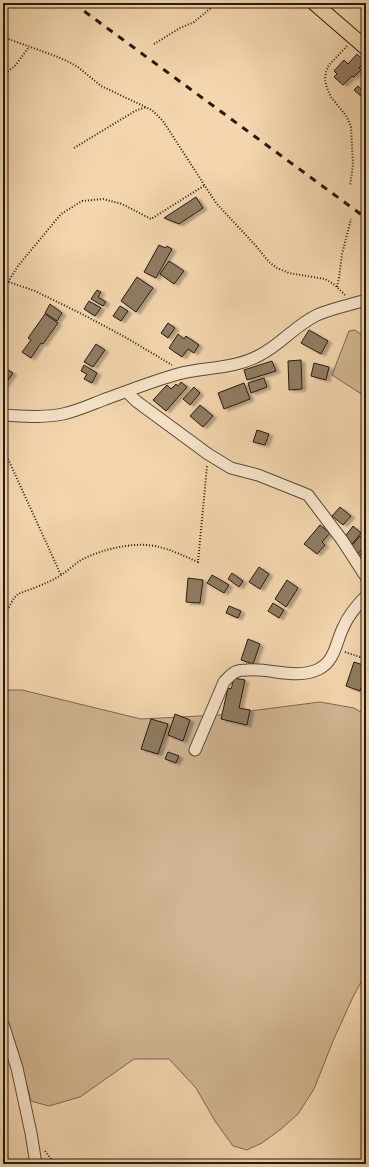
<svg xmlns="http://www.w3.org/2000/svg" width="369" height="1167" font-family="'Gentium Book Plus',serif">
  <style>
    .green { fill: #d0b692; stroke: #7a6852 }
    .building { fill: #907c62; stroke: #241b11; filter: url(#shadow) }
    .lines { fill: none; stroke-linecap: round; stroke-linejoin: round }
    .minor-casing { stroke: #584a38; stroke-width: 13 }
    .major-casing { stroke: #241b11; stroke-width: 16 }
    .path { stroke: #241b11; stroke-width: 2; stroke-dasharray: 1 2; stroke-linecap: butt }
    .minor { stroke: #f7e4ca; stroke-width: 11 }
    .major { stroke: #f3d6ad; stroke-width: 14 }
    .rail { stroke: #241b11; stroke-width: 3; stroke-dasharray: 7 7; stroke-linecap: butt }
  </style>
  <defs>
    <filter id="shadow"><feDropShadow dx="4" dy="2" stdDeviation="1" flood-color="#0004"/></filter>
  </defs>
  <rect width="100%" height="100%" fill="#f3d6ad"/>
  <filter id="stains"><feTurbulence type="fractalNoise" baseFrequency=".005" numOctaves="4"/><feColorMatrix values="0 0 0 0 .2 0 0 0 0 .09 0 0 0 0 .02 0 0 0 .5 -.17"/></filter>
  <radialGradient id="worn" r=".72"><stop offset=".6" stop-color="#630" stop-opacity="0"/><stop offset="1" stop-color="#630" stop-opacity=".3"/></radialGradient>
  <!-- green -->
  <path class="green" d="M 355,330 L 366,338 L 366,397 L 332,375 L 349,331 Z
    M 3,690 L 22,690 L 141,719 L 219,715 L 320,702 L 354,708 L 366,715 L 366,973 L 353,997 L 333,1041 L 314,1089 L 298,1114 L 281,1129 L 262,1143 L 247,1150 L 233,1146 L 215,1121 L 196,1088 L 169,1059 L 134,1059 L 80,1097 L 49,1106 L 31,1101 L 18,1052 L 3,1007 Z"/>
  <!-- building -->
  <path class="building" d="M 357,54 L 365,62 L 359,68 L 361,70 L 354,77 L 352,76 L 343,85 L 334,77 L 337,74 L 334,71 L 344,60 L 348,64 Z
    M 358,86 L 366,94 L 363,98 L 354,90 Z
    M 196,197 L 203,208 L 179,224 L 164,218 Z
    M 159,245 L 165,248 L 167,246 L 172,249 L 156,278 L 144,272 Z
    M 169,261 L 184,271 L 174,284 L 160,274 Z
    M 137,277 L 153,288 L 136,312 L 121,301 Z
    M 97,290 L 101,292 L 98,297 L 106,302 L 103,306 L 91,299 Z
    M 89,301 L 101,308 L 95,316 L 84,309 Z
    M 50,304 L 62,313 L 57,321 L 45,313 Z
    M 120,306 L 128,311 L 121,321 L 113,316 Z
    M 45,314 L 58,323 L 43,344 L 41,343 L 31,358 L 22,352 L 31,340 L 28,338 Z
    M 168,323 L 175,328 L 168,338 L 161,333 Z
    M 309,330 L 328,341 L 321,354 L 301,343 Z
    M 178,334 L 184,339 L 186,336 L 199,345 L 194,353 L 188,349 L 182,357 L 169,348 Z
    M 96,344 L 105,350 L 93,367 L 84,362 Z
    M 301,360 L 302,389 L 289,390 L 288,361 Z
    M 272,361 L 276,371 L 247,380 L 244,370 Z
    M 314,363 L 329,367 L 326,380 L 311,376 Z
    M 84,365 L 97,373 L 92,383 L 84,379 L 87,374 L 81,371 Z
    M 3,367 L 13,373 L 4,386 L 3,385 Z
    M 264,378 L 267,387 L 251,393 L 248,383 Z
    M 181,382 L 187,387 L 166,411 L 153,400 L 167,385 L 171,389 L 176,384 L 178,386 Z
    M 244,383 L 250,399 L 224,409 L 218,393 Z
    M 194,387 L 200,393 L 190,405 L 183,399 Z
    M 200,405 L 213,416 L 203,427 L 190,416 Z
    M 257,430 L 269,434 L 265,445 L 253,442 Z
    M 340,507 L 351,516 L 343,525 L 332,516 Z
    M 320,525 L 330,533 L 322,542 L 325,545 L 317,554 L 304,544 Z
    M 353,526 L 361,533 L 352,544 L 344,538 Z
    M 360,536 L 366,540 L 366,544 L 358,554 L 350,548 Z
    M 366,547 L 366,563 L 358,557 Z
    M 259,567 L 269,574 L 260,589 L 249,582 Z
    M 232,573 L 243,581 L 239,587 L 228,579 Z
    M 212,575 L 229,585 L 224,593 L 207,583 Z
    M 188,578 L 203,580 L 200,603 L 186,602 Z
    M 287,580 L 298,588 L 286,607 L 275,599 Z
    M 273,603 L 284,610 L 279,618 L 268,611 Z
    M 229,606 L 241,611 L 238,618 L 226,613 Z
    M 248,639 L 260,644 L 253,664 L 241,660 Z
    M 354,662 L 366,666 L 366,675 L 360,691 L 346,686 Z
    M 234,678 L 245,680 L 239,708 L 250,710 L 247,725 L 221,719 L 228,688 L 231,689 Z
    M 175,714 L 190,720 L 183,741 L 168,735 Z
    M 151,719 L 168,724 L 158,754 L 141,749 Z
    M 168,752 L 179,756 L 176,763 L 165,759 Z"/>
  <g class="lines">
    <defs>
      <path id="minor" d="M 128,391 L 130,395 L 136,401 L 208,454 L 231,468 L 258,475 L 308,495 L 342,540 L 366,577
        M 3,415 C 23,416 43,418 63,414 C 77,411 90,405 103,400 C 128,391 153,381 178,374 C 205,367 235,369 260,355 C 281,344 296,325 317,315 C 333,308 350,305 366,300
        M 195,750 L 224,682 C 228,678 230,675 235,672 C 239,670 243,670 247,670 C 270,668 297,680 319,669 C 335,661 336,642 343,628 C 348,616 357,605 366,596
        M 3,1024 L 17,1068 L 31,1133 L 36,1164"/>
      <path id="major" d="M 314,3 L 366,48"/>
    </defs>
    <!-- minor casing -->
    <use href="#minor" class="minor-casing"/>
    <!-- major casing -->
    <use href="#major" class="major-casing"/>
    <!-- path -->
    <path class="path" d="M 3,37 L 58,57 L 69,62 L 78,67 L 101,86 L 152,110 L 163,121 L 216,203 L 256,246 L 269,262 L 277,268 L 289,273 L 325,279 L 335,285 L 345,295
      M 154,44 L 180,28 L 194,22 L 217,3
      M 347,46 L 329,65 L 326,72 L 325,80 L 327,88 L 331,97 L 347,117 L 351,127 L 353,165 L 350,186
      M 3,75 L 15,66 L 29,47
      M 74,148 L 135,111 L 146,107
      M 3,280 L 35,291 L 82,314 L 125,337 L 172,365
      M 8,282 L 18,266 L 61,214 L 82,201 L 103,199 L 122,204 L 151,219 L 205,185
      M 337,287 L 339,278 L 342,254 L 351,219
      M 3,448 L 61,575
      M 3,618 L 14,598 L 18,594 C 31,589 46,584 58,577 C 67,572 74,564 83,559 C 103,549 133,542 155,546 C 170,549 184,556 198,562 L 207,466
      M 345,652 L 366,659
      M 45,1151 L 55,1164"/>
    <!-- minor -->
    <use href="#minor" class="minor"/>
    <!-- major -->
    <use href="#major" class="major"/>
    <!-- rail -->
    <path class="rail" d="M 73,3 L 366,218"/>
  </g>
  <!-- margin -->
  <rect width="369" height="1167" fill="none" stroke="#f3d6ad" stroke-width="16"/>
  <rect x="4" y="4" width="361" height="1159" fill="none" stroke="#241b11" stroke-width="2"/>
  <rect x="8" y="8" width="353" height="1151" fill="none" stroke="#241b11"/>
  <rect width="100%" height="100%" filter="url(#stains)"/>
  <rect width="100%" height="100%" fill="url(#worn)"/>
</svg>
